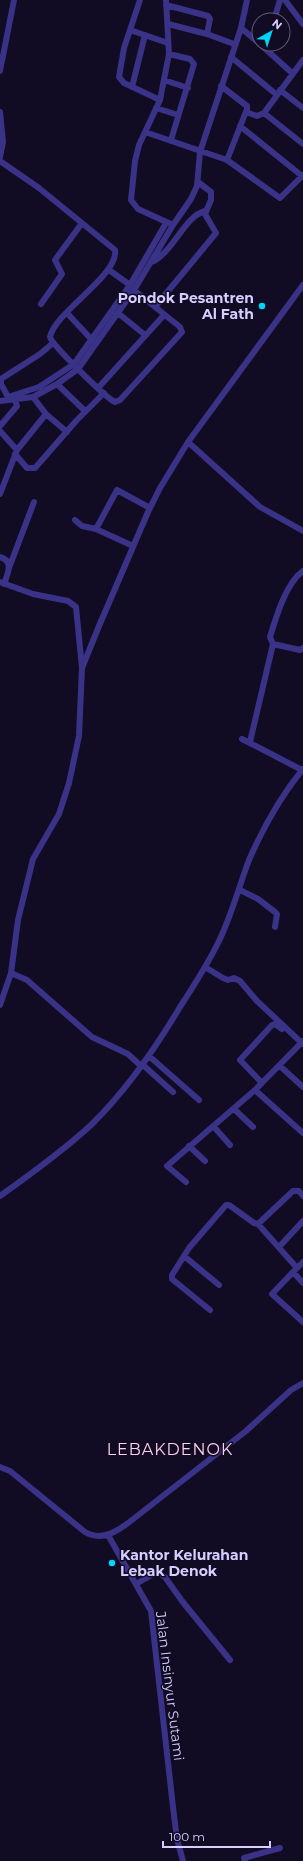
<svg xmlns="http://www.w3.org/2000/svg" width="303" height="1861" font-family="Montserrat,sans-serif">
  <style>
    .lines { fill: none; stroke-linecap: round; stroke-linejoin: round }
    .minor { stroke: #393287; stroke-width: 6 }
    .poi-dot { fill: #00d4f9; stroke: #110c23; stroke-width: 1.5 }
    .labels { text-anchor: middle; stroke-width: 3; stroke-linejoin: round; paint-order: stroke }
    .poi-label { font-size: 14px; font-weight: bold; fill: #d6ceff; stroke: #110c23; text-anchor: end }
    .street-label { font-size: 14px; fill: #d6ceff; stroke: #110c23 }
    .quarter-label { font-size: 16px; letter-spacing: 1px; fill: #ffd0ec; stroke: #110c23 }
  </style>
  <rect width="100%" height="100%" fill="#110c23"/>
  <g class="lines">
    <!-- minor -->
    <path class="minor" d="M 140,0 L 124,48 L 119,77 L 124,83 L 160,100
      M 166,0 L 169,54 L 160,100 L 139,145 L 135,161 L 131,200 L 138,209 L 173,225
      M 285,0 L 303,24
      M 166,5 L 208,16 L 210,19 L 207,34
      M 274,20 L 280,0
      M 168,24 L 207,34 L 234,44
      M 241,28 L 259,43
      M 130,30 L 168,43
      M 260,44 L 292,73
      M 169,54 L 190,59 L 194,64 L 171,140
      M 231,57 L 277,95
      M 0,71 L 14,0
      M 164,80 L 188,88
      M 221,86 L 247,106 L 247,109 L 227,160
      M 132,87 L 145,35
      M 280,90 L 303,108
      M 156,108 L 178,115
      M 0,112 L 3,142 L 0,157
      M 246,112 L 257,116 L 264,113 L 303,60
      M 264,113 L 303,144
      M 240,126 L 302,176
      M 145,132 L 227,160 L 280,198 L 303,175
      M 0,161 L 39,188 L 115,250 C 119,275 55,312 50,337 C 52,345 106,398 115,402 L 120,400 L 182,332 L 180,327 L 134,290
      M 154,261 C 174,250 185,216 205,211
      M 109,270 L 130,285
      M 41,304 L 62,274 L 55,260 L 82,223
      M 155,307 L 216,233 L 205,214 L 211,200 L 211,192 L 198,182
      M 67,313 L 92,340
      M 118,313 L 145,335
      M 57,384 L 85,411
      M 99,387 L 164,315
      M 8,397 L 39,387 L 74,364 L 130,285 L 166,223
      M 33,397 L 46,414 L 67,432
      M 9,399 L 1,384 L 1,379 L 40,354 L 53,343
      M 0,401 L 33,397 L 57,384 L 78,369 L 134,290 L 173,225 L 191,199 L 197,186 L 200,152 L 241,28 L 247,0
      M 0,426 L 17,406 L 15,400
      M 0,431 L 17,450
      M 188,442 L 260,507 L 303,531
      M 15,454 L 27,468 L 35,468 L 76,421 L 104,393
      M 0,494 L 17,450 L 46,414
      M 75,520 L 82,526 L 96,529 L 117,490 L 150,508
      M 96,529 L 133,546
      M 0,557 C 14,561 8,573 4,584
      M 9,568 L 34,502
      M 0,582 L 33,594 L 68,601 L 76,607 L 82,668
      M 273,644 L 300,650 L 303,648
      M 242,739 L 302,770
      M 250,742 L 273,644 L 270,637 C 276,617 286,583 303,571
      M 240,890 L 258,899 L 275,912 L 277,914 L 275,927
      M 205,967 L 223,978 L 228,980 L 234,978 L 240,981 L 257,1001 L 303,1044
      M 11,973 L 27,980 L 92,1037 L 128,1054 L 141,1066
      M 0,1005 L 11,973 L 18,920 L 33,859 L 59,814 L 69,783 L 79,736 L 82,668 L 99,626 L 148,512 L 160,488 L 188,442 L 303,285
      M 303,1041 L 255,1090 L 303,1133
      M 149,1056 L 199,1100
      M 143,1065 L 173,1092
      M 280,1066 L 303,1087
      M 262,1083 L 240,1060 L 272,1025 L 275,1024 L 282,1029
      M 234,1109 L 253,1127
      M 214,1127 L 230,1145
      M 189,1146 L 205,1161
      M 186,1182 L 167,1166 L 255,1090
      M 0,1196 C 31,1174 63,1151 91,1125 C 126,1091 155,1049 180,1007 C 193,987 206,967 217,945 C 231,918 238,889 249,860 C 263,828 281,796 303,769
      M 258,1224 L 297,1268
      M 279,1247 L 303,1221
      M 184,1256 L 219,1285
      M 303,1262 L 293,1272 L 303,1283
      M 293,1272 L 272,1294 L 303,1322
      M 210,1310 L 172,1279 L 172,1275 L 189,1248 L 226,1205 L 229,1205 L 254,1223 L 258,1224 L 293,1191 L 299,1191 L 303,1196
      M 0,1467 L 10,1471 L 85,1532 C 102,1542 118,1531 132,1520 L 246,1431 L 291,1390 L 303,1383
      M 108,1535 L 151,1611 L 173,1807 L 177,1839 L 183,1861
      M 136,1584 L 155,1573 L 159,1573 L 165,1577 L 182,1601 L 230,1660
      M 245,1861 L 244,1858 L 280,1848"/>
  </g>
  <!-- markers -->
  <g class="poi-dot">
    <circle cx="262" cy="306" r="4"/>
    <circle cx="112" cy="1563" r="4"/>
  </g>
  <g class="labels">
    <!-- poi labels -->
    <g class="poi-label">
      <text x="254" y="303">Pondok Pesantren<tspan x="254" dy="16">Al Fath</tspan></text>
      <text x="120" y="1560" text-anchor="start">Kantor Kelurahan<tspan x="120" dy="16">Lebak Denok</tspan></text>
    </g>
    <!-- street labels -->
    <g class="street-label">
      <text transform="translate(170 1686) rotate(83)" y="5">Jalan Insinyur Sutami</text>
    </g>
    <!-- quarter labels -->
    <g class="quarter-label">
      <text x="170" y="1455">LEBAKDENOK</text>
    </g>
  </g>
  <!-- north arrow -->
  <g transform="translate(271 32) rotate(39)"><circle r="19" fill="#110c23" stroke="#605a7b"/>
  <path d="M0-3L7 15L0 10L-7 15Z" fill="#00d4f9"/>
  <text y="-6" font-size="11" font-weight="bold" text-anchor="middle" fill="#d6ceff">N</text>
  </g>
  <!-- scale -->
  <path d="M163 1841v6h107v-6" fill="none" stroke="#d6ceff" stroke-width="2"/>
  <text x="169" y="1841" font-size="12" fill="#d6ceff" stroke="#110c23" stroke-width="3" paint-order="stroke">100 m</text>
</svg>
